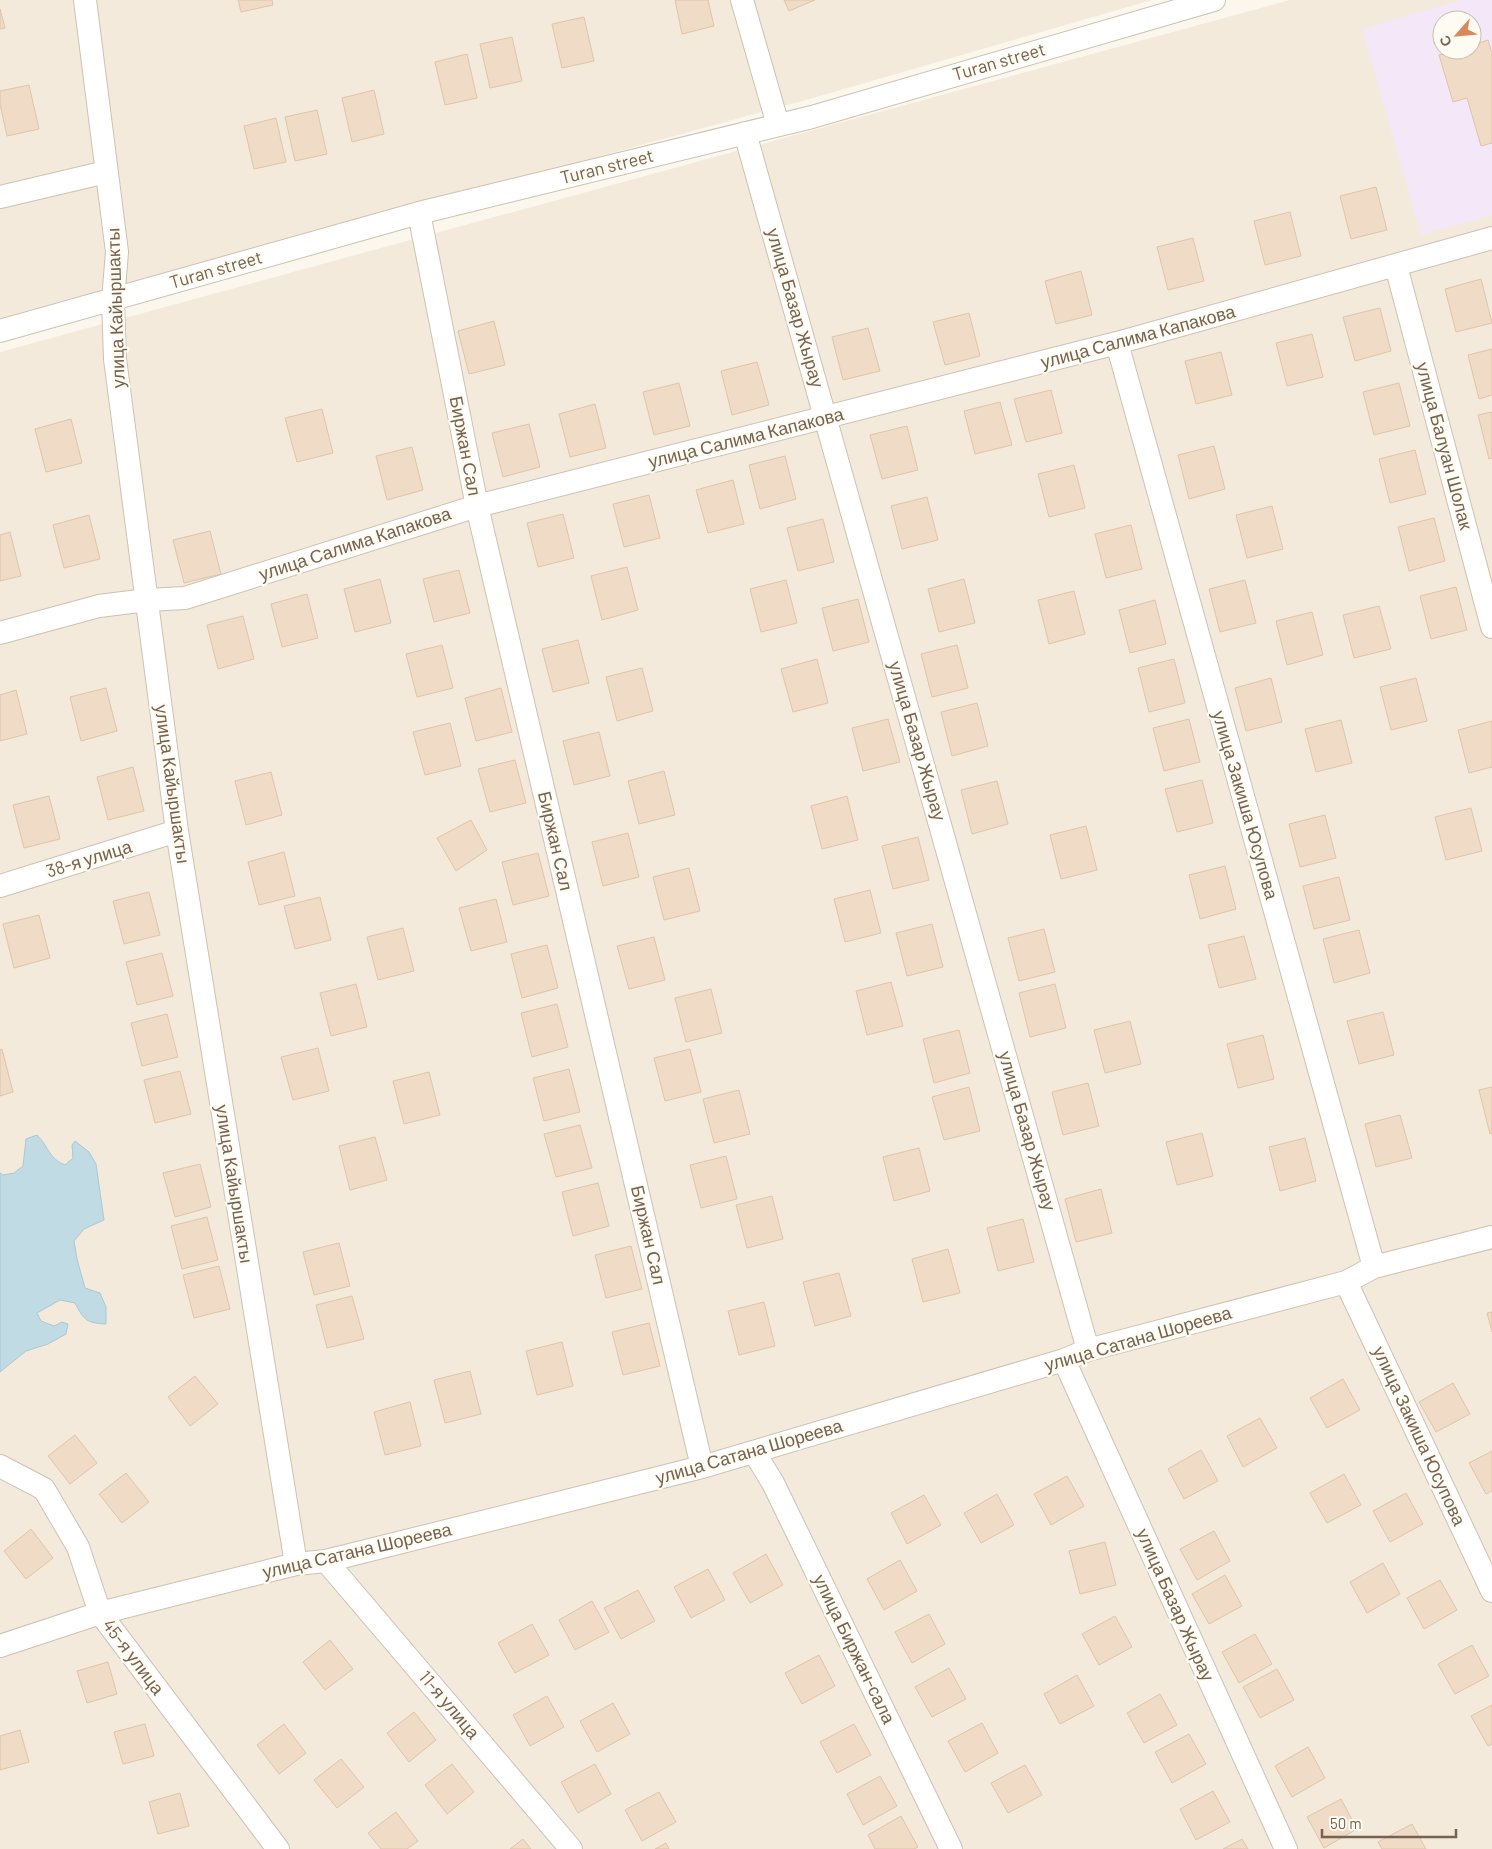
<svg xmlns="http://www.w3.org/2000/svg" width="1492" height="1849" font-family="Barlow,sans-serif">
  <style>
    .residential { fill: #f3eadb; fill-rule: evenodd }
    .education { fill: #f4e8f8; fill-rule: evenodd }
    .water { fill: #c1dbe4; stroke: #a8c9d5 }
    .building { fill: #efdbc6; stroke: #e0c4a7 }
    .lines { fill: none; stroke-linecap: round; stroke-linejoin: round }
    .minor-casing { stroke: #cdc1b2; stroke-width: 24 }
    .minor { stroke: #fff; stroke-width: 22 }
    .labels { text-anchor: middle; stroke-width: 4.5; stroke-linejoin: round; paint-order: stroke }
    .street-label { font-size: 18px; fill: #756250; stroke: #fefbf2 }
  </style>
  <rect width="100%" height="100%" fill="#fbf7ec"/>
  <!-- residential -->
  <path class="residential" d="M 0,0 L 1152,0 L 806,100 L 0,320 Z
    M 1290,0 L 1492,0 L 1492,1849 L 0,1849 L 0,352 ZM 1442,20 L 1472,20 L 1472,50 L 1442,50 Z"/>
  <!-- education -->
  <path class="education" d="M 1462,0 L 1492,0 L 1492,215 L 1421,235 L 1362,29 ZM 1442,20 L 1472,20 L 1472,50 L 1442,50 Z"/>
  <!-- water -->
  <path class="water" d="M 37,1135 C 49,1147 49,1159 65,1165 L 73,1158 L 72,1145 L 75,1141 L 89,1152 L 96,1164 L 104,1220 L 84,1229 L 74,1241 L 77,1259 L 85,1288 L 100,1293 L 106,1307 L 106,1324 C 86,1323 84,1320 75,1303 L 60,1300 L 37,1313 L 41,1321 L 54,1326 L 62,1322 L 68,1324 L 66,1334 L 48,1344 L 26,1351 L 0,1372 L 0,1173 L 3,1175 L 14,1173 L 23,1166 L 26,1139 Z"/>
  <!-- building -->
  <path class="building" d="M 238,0 L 272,0 L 273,5 L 241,12 Z
    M 675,0 L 708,0 L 714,26 L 682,34 Z
    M 784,0 L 815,0 L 789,11 Z
    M 0,9 L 5,28 L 0,29 Z
    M 584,17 L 594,61 L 562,68 L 552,24 Z
    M 512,37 L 522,81 L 490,88 L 480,44 Z
    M 1488,40 L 1492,53 L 1492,143 L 1481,146 L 1467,98 L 1453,102 L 1439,55 L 1455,50 L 1472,50 L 1472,45 Z
    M 467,54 L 477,98 L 445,105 L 435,62 Z
    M 29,85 L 39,129 L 7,136 L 0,104 L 0,91 Z
    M 374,90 L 384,134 L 352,142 L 342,98 Z
    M 317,110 L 327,154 L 295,161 L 285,117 Z
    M 276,118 L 286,162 L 254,169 L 244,126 Z
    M 1376,187 L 1387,230 L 1351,239 L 1340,196 Z
    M 1290,212 L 1301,256 L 1265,265 L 1254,221 Z
    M 1193,238 L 1204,281 L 1168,290 L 1157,247 Z
    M 1081,271 L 1092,315 L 1056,324 L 1045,281 Z
    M 1481,279 L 1492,323 L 1456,332 L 1445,289 Z
    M 1380,308 L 1391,351 L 1355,361 L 1343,317 Z
    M 969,313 L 980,356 L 945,365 L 933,322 Z
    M 494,321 L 505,365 L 469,374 L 458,331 Z
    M 868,328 L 880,371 L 843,380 L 832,337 Z
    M 1312,334 L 1323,377 L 1287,386 L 1276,343 Z
    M 1492,349 L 1492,395 L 1479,399 L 1468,355 Z
    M 1221,352 L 1232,395 L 1196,404 L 1185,361 Z
    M 757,362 L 769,405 L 732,415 L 721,371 Z
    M 679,383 L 690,426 L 654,435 L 643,392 Z
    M 1399,383 L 1410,426 L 1374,435 L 1363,392 Z
    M 1051,390 L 1062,433 L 1026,442 L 1014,399 Z
    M 1000,402 L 1012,445 L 975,454 L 964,411 Z
    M 595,404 L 606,448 L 570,457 L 559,414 Z
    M 322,409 L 333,453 L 297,462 L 285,418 Z
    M 1492,412 L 1492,458 L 1489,459 L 1478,415 Z
    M 71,419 L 82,463 L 46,472 L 35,429 Z
    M 529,424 L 540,467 L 503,477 L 492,433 Z
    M 907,426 L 918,470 L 882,479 L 870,435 Z
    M 1214,446 L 1225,489 L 1189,499 L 1178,455 Z
    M 412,447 L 423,490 L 387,500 L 376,456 Z
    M 1415,450 L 1426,494 L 1390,503 L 1379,459 Z
    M 785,456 L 796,499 L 760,509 L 749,465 Z
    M 1074,465 L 1085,508 L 1049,517 L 1038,474 Z
    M 733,480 L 744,524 L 708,533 L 696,490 Z
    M 649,495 L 660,538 L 624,547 L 613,504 Z
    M 927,497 L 938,540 L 902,549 L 891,506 Z
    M 1272,506 L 1283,549 L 1247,558 L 1236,515 Z
    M 563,514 L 574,558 L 538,567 L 527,523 Z
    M 89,515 L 100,559 L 64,568 L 53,525 Z
    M 1434,518 L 1445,561 L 1409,571 L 1398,527 Z
    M 823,519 L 834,562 L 798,571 L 787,528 Z
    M 1131,525 L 1142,569 L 1106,578 L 1095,534 Z
    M 210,531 L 221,574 L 184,583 L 173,540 Z
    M 10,532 L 21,576 L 0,581 L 0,535 Z
    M 627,567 L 638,610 L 602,620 L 591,576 Z
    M 459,570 L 470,613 L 434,622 L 423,579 Z
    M 380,579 L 391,623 L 355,632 L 344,589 Z
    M 964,579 L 975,623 L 939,632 L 928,589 Z
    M 786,580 L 797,623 L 761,632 L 750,589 Z
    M 1245,580 L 1256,623 L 1220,632 L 1209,589 Z
    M 1456,587 L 1467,630 L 1431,639 L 1420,596 Z
    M 1074,591 L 1085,634 L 1049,644 L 1038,600 Z
    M 307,594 L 318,638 L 282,647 L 271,604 Z
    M 858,599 L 869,642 L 833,651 L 822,608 Z
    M 1155,600 L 1166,644 L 1130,653 L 1119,610 Z
    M 1379,606 L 1391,649 L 1354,658 L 1343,615 Z
    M 1312,612 L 1323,655 L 1287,665 L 1276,621 Z
    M 243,616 L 254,659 L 218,669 L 207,625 Z
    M 578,640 L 589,683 L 553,692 L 542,649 Z
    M 442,645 L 453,688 L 417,697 L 406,654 Z
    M 957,645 L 968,688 L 932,697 L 921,654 Z
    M 817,659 L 828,703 L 793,712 L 781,669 Z
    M 1174,659 L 1185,703 L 1149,712 L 1138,668 Z
    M 642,668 L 653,711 L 617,721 L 606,677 Z
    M 1271,678 L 1282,722 L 1246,731 L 1235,688 Z
    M 1416,678 L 1427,721 L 1391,730 L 1380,687 Z
    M 106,688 L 117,731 L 81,741 L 70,697 Z
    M 501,688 L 512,732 L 476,741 L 465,698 Z
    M 16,690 L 27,734 L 0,741 L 0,695 Z
    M 977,703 L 988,746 L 952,756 L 941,712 Z
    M 888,719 L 900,762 L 863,771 L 852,728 Z
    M 1189,719 L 1200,762 L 1164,771 L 1153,728 Z
    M 1341,720 L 1352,763 L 1316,772 L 1305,729 Z
    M 1492,721 L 1492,767 L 1469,773 L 1458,730 Z
    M 450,723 L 461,766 L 425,775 L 413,732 Z
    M 599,732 L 610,776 L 574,785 L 563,741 Z
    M 515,760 L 526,803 L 490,812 L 478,769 Z
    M 133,767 L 144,811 L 108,820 L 97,777 Z
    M 664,771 L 675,815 L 639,824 L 628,781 Z
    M 271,772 L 282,815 L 246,825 L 235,781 Z
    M 1202,780 L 1213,823 L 1177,832 L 1165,789 Z
    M 997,781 L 1008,824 L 972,834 L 961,790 Z
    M 49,796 L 60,839 L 24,848 L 13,805 Z
    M 847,796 L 858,840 L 822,849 L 811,806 Z
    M 1471,808 L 1482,851 L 1446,860 L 1435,817 Z
    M 1325,815 L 1336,858 L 1300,867 L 1289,824 Z
    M 471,820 L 487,850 L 456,871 L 437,838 Z
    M 1086,826 L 1097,870 L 1061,879 L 1050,835 Z
    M 628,833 L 639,877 L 603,886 L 592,842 Z
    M 918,837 L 929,880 L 893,889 L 882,846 Z
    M 284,852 L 295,896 L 259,905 L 248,862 Z
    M 538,853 L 549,896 L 513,905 L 502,862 Z
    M 1225,866 L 1236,909 L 1200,919 L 1189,875 Z
    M 689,868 L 700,911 L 664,920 L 653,877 Z
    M 1339,877 L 1350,920 L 1314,929 L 1303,886 Z
    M 870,890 L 881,933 L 845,942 L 834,899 Z
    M 149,892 L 160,935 L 124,944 L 113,901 Z
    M 320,897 L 331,940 L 295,949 L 284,906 Z
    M 496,899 L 507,942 L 471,951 L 459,908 Z
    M 39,915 L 50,958 L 14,968 L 3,924 Z
    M 932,924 L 943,967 L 907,976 L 896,933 Z
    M 403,928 L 414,971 L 378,980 L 367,937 Z
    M 1044,929 L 1055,972 L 1019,981 L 1008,938 Z
    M 1359,930 L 1370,973 L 1334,983 L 1323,939 Z
    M 1244,936 L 1256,979 L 1219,988 L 1208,945 Z
    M 654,937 L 665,980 L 629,989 L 617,946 Z
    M 547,945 L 558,988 L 522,998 L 511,954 Z
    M 162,953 L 173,996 L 137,1005 L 126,962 Z
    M 891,982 L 903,1026 L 867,1035 L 856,991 Z
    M 356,984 L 367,1027 L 331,1036 L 320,993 Z
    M 1055,984 L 1066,1028 L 1030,1037 L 1019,993 Z
    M 711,989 L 722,1033 L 686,1042 L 675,998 Z
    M 557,1004 L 568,1047 L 532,1057 L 521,1013 Z
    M 1383,1012 L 1394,1055 L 1359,1064 L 1347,1021 Z
    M 167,1014 L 178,1057 L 142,1066 L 131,1023 Z
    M 1130,1021 L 1141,1064 L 1105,1073 L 1094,1030 Z
    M 959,1030 L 970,1073 L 934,1083 L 923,1039 Z
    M 1263,1035 L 1274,1079 L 1238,1088 L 1227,1044 Z
    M 318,1048 L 329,1091 L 293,1100 L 281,1057 Z
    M 2,1049 L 13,1092 L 0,1096 L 0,1050 Z
    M 690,1049 L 701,1092 L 665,1101 L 654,1058 Z
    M 569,1069 L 580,1112 L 544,1121 L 533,1078 Z
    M 180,1071 L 191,1114 L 155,1123 L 144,1080 Z
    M 429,1072 L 440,1115 L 404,1124 L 393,1081 Z
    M 1088,1083 L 1099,1126 L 1063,1135 L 1052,1092 Z
    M 969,1087 L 980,1131 L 944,1140 L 932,1097 Z
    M 1492,1087 L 1492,1133 L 1490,1134 L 1479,1090 Z
    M 739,1090 L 750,1134 L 714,1143 L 703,1099 Z
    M 1400,1115 L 1412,1158 L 1376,1167 L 1365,1124 Z
    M 580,1125 L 592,1168 L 556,1177 L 544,1134 Z
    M 1202,1133 L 1213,1176 L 1177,1185 L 1166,1142 Z
    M 375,1137 L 387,1180 L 350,1190 L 339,1146 Z
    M 1305,1138 L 1316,1181 L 1280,1191 L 1269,1147 Z
    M 919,1148 L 930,1191 L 894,1201 L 883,1157 Z
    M 726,1156 L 737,1199 L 701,1208 L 690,1165 Z
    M 200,1164 L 211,1207 L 175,1217 L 163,1173 Z
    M 598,1183 L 609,1226 L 573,1236 L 562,1192 Z
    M 1101,1189 L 1112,1233 L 1076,1242 L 1065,1199 Z
    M 772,1196 L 783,1239 L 747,1248 L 736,1205 Z
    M 207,1217 L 218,1260 L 182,1269 L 171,1226 Z
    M 1023,1219 L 1034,1262 L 998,1271 L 987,1228 Z
    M 339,1243 L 350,1286 L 314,1295 L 303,1252 Z
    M 631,1246 L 642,1289 L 606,1298 L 595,1255 Z
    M 948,1249 L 960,1293 L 923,1302 L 912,1259 Z
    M 219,1266 L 230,1309 L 194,1318 L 183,1275 Z
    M 839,1273 L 851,1316 L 815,1326 L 803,1282 Z
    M 352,1296 L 364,1339 L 327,1348 L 316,1305 Z
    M 764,1302 L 775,1346 L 739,1355 L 728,1311 Z
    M 1492,1312 L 1492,1332 L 1487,1313 Z
    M 649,1323 L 660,1366 L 623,1375 L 612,1332 Z
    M 562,1342 L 573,1386 L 537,1395 L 526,1351 Z
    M 470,1371 L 481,1414 L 445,1423 L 434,1380 Z
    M 195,1376 L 218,1404 L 190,1426 L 168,1397 Z
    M 1343,1379 L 1360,1410 L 1327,1428 L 1310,1398 Z
    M 1453,1383 L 1470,1414 L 1436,1432 L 1419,1402 Z
    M 410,1402 L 421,1446 L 385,1455 L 374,1412 Z
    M 1260,1418 L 1277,1448 L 1243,1467 L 1227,1436 Z
    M 75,1435 L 97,1463 L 70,1484 L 48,1456 Z
    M 1201,1450 L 1218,1481 L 1184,1499 L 1168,1469 Z
    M 1492,1451 L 1492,1491 L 1486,1494 L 1469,1463 Z
    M 126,1473 L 149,1502 L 122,1523 L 99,1494 Z
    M 1344,1474 L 1361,1505 L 1327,1523 L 1310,1493 Z
    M 1067,1476 L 1084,1506 L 1051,1525 L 1034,1494 Z
    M 1406,1493 L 1423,1524 L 1390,1542 L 1373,1511 Z
    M 997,1494 L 1014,1525 L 981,1543 L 964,1513 Z
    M 924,1495 L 941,1525 L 907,1544 L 891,1513 Z
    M 31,1529 L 53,1558 L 26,1579 L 4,1551 Z
    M 1214,1531 L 1230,1561 L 1197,1580 L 1180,1549 Z
    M 1105,1542 L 1116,1585 L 1080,1594 L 1069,1551 Z
    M 766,1554 L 783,1585 L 750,1603 L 733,1573 Z
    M 900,1560 L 917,1591 L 884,1610 L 867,1579 Z
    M 1383,1563 L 1400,1594 L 1367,1613 L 1350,1582 Z
    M 708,1569 L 725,1600 L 691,1618 L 674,1587 Z
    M 1225,1575 L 1242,1606 L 1209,1624 L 1192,1594 Z
    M 1440,1580 L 1457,1610 L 1424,1629 L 1407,1598 Z
    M 638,1590 L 655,1621 L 621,1639 L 604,1608 Z
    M 592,1601 L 609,1632 L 575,1650 L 559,1620 Z
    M 929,1614 L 945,1644 L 912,1663 L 895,1632 Z
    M 1115,1616 L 1132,1647 L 1099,1665 L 1082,1634 Z
    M 532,1624 L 549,1655 L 515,1673 L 498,1643 Z
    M 1255,1634 L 1272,1664 L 1239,1683 L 1222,1652 Z
    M 330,1640 L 353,1669 L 325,1690 L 303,1662 Z
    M 1472,1645 L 1489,1676 L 1455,1694 L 1438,1664 Z
    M 819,1655 L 835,1686 L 802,1704 L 785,1673 Z
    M 108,1662 L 117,1694 L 87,1703 L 77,1671 Z
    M 949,1668 L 966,1699 L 932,1717 L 915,1687 Z
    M 1277,1669 L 1294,1700 L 1260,1718 L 1243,1687 Z
    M 1077,1675 L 1094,1706 L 1060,1724 L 1044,1694 Z
    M 1160,1694 L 1177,1725 L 1144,1743 L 1127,1713 Z
    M 547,1696 L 564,1727 L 530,1746 L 513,1715 Z
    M 613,1703 L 630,1734 L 597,1752 L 580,1721 Z
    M 1492,1705 L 1492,1744 L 1488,1746 L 1471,1716 Z
    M 414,1712 L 436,1740 L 409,1762 L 387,1733 Z
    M 982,1723 L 998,1753 L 965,1772 L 948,1741 Z
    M 145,1724 L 154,1756 L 123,1764 L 114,1732 Z
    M 284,1724 L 306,1753 L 279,1774 L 257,1745 Z
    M 854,1724 L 871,1755 L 837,1773 L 820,1742 Z
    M 20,1730 L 29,1762 L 0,1770 L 0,1736 Z
    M 1189,1734 L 1206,1764 L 1172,1783 L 1155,1752 Z
    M 1308,1747 L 1325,1778 L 1292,1797 L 1275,1766 Z
    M 341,1759 L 364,1787 L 337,1808 L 314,1780 Z
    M 452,1764 L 474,1792 L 447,1814 L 425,1785 Z
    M 595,1764 L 611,1794 L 578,1813 L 561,1782 Z
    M 1025,1765 L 1042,1795 L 1008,1813 L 991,1783 Z
    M 880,1776 L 897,1806 L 863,1825 L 847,1794 Z
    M 1213,1791 L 1230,1822 L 1196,1840 L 1180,1809 Z
    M 659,1792 L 676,1822 L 642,1841 L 625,1810 Z
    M 180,1793 L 189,1826 L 158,1834 L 149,1802 Z
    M 1341,1799 L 1357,1829 L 1324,1848 L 1307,1817 Z
    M 396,1812 L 418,1841 L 407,1849 L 381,1849 L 368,1833 Z
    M 901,1816 L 918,1847 L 914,1849 L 875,1849 L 868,1835 Z
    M 1412,1824 L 1426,1849 L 1382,1849 L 1378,1842 Z
    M 523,1839 L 531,1849 L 510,1849 Z
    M 1242,1839 L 1248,1849 L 1223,1849 Z
    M 666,1843 L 669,1849 L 655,1849 Z"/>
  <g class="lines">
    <defs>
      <path id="minor" d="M 85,0 L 117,252 L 113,300 L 115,359 L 177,831 L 296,1564
        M 742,0 L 778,125
        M 745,133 L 1088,1350
        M 0,197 L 106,172
        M 419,213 L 477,506 L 702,1467
        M 1396,266 L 1492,627
        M 0,331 L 419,213 L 812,117 L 1214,0
        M 1117,343 L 1374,1267
        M 0,633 L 99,606 L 147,600 L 185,598 L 477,506 L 1117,343 L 1492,238
        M 0,886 L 177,831
        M 1346,1282 L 1492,1591
        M 1064,1360 L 1286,1849
        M 754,1452 L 773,1483 L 951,1849
        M 0,1466 L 44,1489 L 78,1547 L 100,1613 L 278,1849
        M 326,1561 L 571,1849
        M 0,1646 L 100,1613 L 296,1564 L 326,1561 L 702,1467 L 1064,1360 L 1088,1350 L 1346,1282 L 1374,1267 L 1492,1237"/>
    </defs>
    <!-- minor casing -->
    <use href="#minor" class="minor-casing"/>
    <!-- minor -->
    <use href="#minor" class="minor"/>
  </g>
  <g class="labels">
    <!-- street labels -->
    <g class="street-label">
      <text transform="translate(999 62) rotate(-16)" y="6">Turan street</text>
      <text transform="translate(607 167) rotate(-14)" y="6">Turan street</text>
      <text transform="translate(216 270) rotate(-16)" y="6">Turan street</text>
      <text transform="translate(116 308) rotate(-92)" y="6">улица Кайыршакты</text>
      <text transform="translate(795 308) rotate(74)" y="6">улица Базар Жырау</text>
      <text transform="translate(1138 337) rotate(-15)" y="6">улица Салима Капакова</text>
      <text transform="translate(746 438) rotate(-14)" y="6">улица Салима Капакова</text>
      <text transform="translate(465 446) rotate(79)" y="6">Биржан Сал</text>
      <text transform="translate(1444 446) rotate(75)" y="6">улица Балуан Шолак</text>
      <text transform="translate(355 544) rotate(-18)" y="6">улица Салима Капакова</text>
      <text transform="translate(917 741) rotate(74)" y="6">улица Базар Жырау</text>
      <text transform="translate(172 784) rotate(82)" y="6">улица Кайыршакты</text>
      <text transform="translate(1245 805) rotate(74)" y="6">улица Закиша Юсупова</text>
      <text transform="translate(555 841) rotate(77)" y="6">Биржан Сал</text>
      <text transform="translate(89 859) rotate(-17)" y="6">38-я улица</text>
      <text transform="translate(1027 1131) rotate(74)" y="6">улица Базар Жырау</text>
      <text transform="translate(234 1184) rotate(81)" y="6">улица Кайыршакты</text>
      <text transform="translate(648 1235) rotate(77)" y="6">Биржан Сал</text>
      <text transform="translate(1138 1339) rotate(-16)" y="6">улица Сатана Шореева</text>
      <text transform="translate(1419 1436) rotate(65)" y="6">улица Закиша Юсупова</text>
      <text transform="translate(749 1452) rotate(-16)" y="6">улица Сатана Шореева</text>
      <text transform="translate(357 1551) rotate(-13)" y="6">улица Сатана Шореева</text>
      <text transform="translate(1175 1605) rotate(66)" y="6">улица Базар Жырау</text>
      <text transform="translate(854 1649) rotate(64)" y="6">улица Биржан-сала</text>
      <text transform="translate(133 1657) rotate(53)" y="6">45-я улица</text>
      <text transform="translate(449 1705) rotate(50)" y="6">11-я улица</text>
    </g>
  </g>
  <!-- north arrow -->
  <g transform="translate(1457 35) rotate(243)"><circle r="24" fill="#fefbf2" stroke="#c7beb1"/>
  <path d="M0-4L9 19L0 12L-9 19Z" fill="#da875c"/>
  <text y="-8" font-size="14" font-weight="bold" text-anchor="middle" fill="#756250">С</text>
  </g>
  <!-- scale -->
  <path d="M1322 1829v8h134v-8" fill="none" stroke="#756250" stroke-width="2.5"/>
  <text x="1330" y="1829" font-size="15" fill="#756250" stroke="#fefbf2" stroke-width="4" paint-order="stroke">50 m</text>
</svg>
